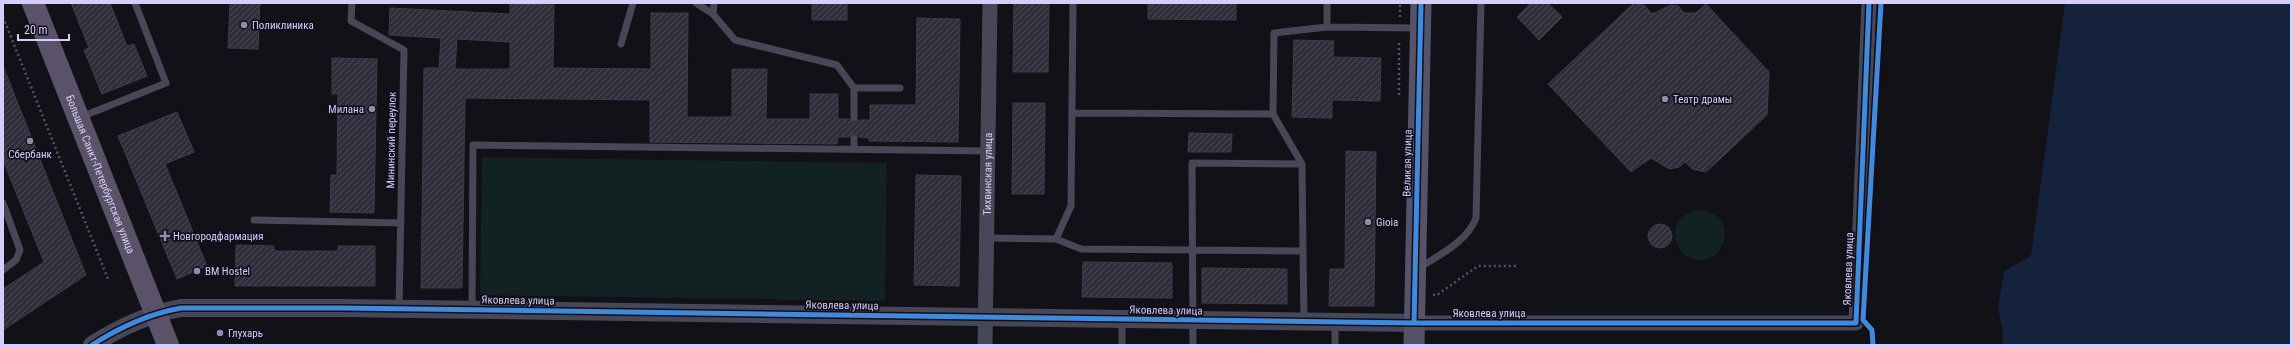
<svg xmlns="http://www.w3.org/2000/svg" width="2294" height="348" font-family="'Roboto Condensed',sans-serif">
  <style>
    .green { fill: #122122 }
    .water { fill: #14223b }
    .building { fill: url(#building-hatch); stroke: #3f3b4b; fill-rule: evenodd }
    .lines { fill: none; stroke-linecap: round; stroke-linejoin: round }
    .path { stroke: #4c5760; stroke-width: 2.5; stroke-dasharray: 2 3; stroke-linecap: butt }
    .service { stroke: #484758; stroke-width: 7 }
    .minor { stroke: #484758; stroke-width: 15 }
    .tertiary { stroke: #484758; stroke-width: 18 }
    .secondary { stroke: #55536a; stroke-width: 21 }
    .primary { stroke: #5a5268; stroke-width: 22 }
    .cycleway-casing { stroke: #100e1b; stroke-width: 8 }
    .cycleway { stroke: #408adc; stroke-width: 5 }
    .poi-dot { fill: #908caa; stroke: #100e1b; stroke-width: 1.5 }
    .labels { text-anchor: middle; stroke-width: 3.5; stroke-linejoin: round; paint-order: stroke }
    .poi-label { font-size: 11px; fill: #d4cef8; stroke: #100e1b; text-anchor: start }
    .street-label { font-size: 11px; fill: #d4cef8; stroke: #100e1b }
  </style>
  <defs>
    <pattern id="building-hatch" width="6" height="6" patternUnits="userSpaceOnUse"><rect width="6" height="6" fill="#302e3a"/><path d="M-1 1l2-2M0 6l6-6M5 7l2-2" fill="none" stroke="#4d4b57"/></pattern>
  </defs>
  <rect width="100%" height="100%" fill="#121118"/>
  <!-- green -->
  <path class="green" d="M 482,157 L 887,163 L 885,301 L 480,295 Z
    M1675 235a25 25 0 1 1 50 0a25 25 0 1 1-50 0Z"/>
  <!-- water -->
  <path class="water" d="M 2065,3 L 2291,3 L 2291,345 L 2003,345 L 2003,330 L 1998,308 L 2004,271 L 2031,256 Z"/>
  <!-- building -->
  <path class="building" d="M 71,3 L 110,3 L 127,46 L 134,44 L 147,76 L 102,94 L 84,50 L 89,48 Z
    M 230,3 L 260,3 L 258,49 L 228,48 Z
    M 812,3 L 847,3 L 847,20 L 812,20 Z
    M 1014,3 L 1049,3 L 1048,72 L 1013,72 Z
    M 1148,3 L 1236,3 L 1236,20 L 1148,19 Z
    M 1531,3 L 1548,3 L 1562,17 L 1539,40 L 1517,17 Z
    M 1634,3 L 1642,3 L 1652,14 L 1671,5 L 1678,6 L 1684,13 L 1696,13 L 1706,4 L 1769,72 L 1767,115 L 1706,172 L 1692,169 L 1685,162 L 1679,167 L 1669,169 L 1651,158 L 1631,172 L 1548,84 Z
    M 510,4 L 554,5 L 553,68 L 651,69 L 651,13 L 688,13 L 687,117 L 732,117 L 732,69 L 767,69 L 766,119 L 810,119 L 810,94 L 838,94 L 838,119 L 849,119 L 854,123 L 859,120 L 870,120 L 870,105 L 916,105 L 917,18 L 960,19 L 958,142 L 869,141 L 869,138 L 859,137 L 854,133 L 849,137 L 838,137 L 837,144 L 650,142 L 650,100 L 465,98 L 462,288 L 421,288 L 424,68 L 439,68 L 441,38 L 389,35 L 390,8 L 510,14 ZM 457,39 L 510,42 L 510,69 L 455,69 Z
    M 1294,40 L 1334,41 L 1333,57 L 1381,58 L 1380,101 L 1332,100 L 1332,118 L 1292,117 Z
    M 332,58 L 377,59 L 374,213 L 330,212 L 331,175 L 337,175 L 338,94 L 332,94 Z
    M 3,66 L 86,275 L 3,330 L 3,289 L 44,262 L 3,160 Z
    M 1013,103 L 1045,103 L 1044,194 L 1012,194 Z
    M 177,112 L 194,152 L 165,164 L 207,266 L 177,279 L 118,136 Z
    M 1189,133 L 1232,134 L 1231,152 L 1188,152 Z
    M 1346,151 L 1376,152 L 1374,306 L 1329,306 L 1330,269 L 1345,269 Z
    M 916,175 L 961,176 L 959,286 L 914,285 Z
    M1648 236a12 12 0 1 1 24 0a12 12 0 1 1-24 0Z
    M 236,245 L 274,246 L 274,251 L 338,251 L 338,246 L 375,246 L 375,286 L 235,286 Z
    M 1083,262 L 1172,263 L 1172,298 L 1082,297 Z
    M 1202,268 L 1287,269 L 1287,304 L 1202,303 Z"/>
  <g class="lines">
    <!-- path -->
    <path class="path" d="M 3,17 L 108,279
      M 1400,17 L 1400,3
      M 1399,95 L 1399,40
      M 1433,295 L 1437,295 L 1478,266 L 1516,266"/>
    <!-- service -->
    <path class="service" d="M 352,3 L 351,21 L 404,50 L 399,309
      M 696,3 L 713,14 L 735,40 L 837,65 L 854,88 L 854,118
      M 1327,3 L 1327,27
      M 713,14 L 714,3
      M 621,44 L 633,3
      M 854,88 L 900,88
      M 1072,113 L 1273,114 L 1274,33 L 1327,27 L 1418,28
      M 1273,114 L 1302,164 L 1303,251
      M 81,117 L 166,83 L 135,3
      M 854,138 L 854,149
      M 3,203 L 20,250 L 16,260 L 3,270
      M 254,220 L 401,223
      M 987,238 L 1056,239 L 1071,206 L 1073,3
      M 1056,239 L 1081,249 L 1303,251 L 1304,321
      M 1419,268 C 1439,255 1467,242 1476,218 L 1481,3
      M 472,310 L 473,145 L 989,151
      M 1122,319 L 1122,345
      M 1193,345 L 1192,163 L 1302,164
      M 1335,345 L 1335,322"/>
    <!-- minor -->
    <g class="minor">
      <path d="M 1414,323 L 1856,323 L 1869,3"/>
      <path id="s1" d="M 985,345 L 990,3"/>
    </g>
    <!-- tertiary -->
    <path class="tertiary" d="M 92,345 C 120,327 148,314 181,308 L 342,308 L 1414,323"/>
    <!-- secondary -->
    <path class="secondary" d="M 1414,345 L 1421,3"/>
    <!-- primary -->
    <path class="primary" id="s2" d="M 33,3 L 168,345"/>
    <defs>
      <path id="cycleway" d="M 1414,323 L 1421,3
        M 92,345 C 120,327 148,314 181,308 L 342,308 L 1414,323 L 1856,323 L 1869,3
        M 1873,345 L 1872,330 L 1863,320 L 1881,3"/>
    </defs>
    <!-- cycleway casing -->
    <use href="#cycleway" class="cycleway-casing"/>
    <!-- cycleway -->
    <use href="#cycleway" class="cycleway"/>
  </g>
  <!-- markers -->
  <g class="poi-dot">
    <circle cx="244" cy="25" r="4"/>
    <circle cx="1665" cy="99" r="4"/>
    <circle cx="372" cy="109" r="4"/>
    <circle cx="30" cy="141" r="4"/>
    <circle cx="1368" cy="222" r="4"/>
    <path d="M163 230h4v4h4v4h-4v4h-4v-4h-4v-4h4z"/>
    <circle cx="197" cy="271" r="4"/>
    <circle cx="220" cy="333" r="4"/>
  </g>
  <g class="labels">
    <!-- poi labels -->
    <g class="poi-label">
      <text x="252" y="29">Поликлиника</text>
      <text x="1673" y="103">Театр драмы</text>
      <text x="364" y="113" text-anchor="end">Милана</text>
      <text x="30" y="158" text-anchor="middle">Сбербанк</text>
      <text x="1376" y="226">Gioia</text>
      <text x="173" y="240">Новгородфармация</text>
      <text x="205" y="275">BM Hostel</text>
      <text x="228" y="337">Глухарь</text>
    </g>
    <!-- street labels -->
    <g class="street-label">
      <text transform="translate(391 140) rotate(-89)" y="4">Мининский переулок</text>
      <text transform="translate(1407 163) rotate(-89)" y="4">Великая улица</text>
      <text dy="4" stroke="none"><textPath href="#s2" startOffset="184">Большая Санкт-Петербургская улица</textPath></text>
      <text dy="4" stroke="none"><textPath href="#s1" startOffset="171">Тихвинская улица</textPath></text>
      <text transform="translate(1848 269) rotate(-88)" y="4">Яковлева улица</text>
      <text transform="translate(518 300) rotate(1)" y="4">Яковлева улица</text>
      <text transform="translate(842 305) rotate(1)" y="4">Яковлева улица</text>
      <text transform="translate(1166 310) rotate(1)" y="4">Яковлева улица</text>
      <text x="1489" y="317">Яковлева улица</text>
    </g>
  </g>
  <!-- border -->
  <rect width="2294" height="348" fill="none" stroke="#d4cef8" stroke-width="8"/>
  <!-- scale -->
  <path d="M18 34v6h51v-6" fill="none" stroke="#d4cef8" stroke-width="2"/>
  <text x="24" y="34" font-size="12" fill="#d4cef8" stroke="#100e1b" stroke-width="3" paint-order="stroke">20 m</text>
</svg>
